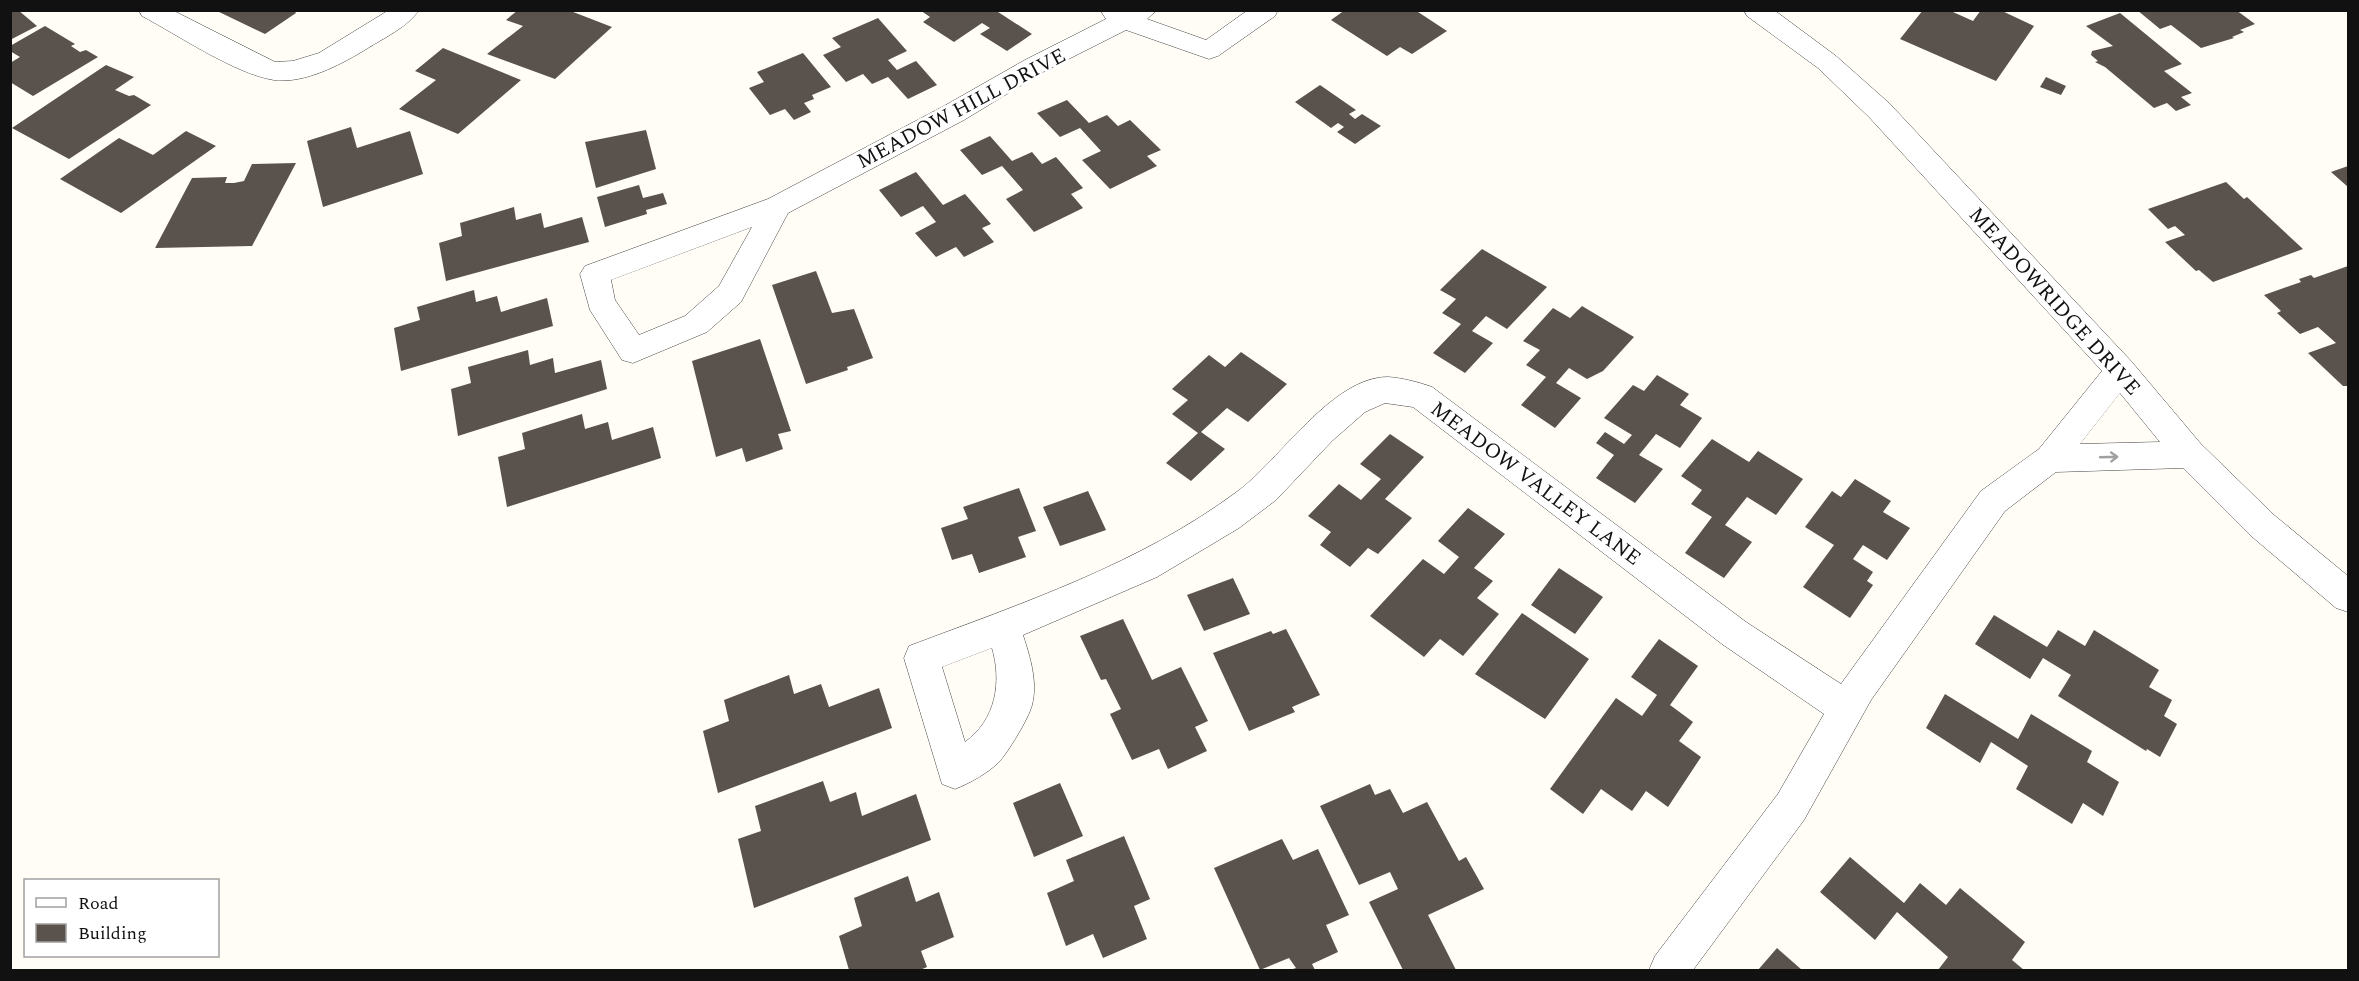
<svg xmlns="http://www.w3.org/2000/svg" width="2359" height="981" font-family="Spectral,serif">
  <style>
    .building { fill: #5a524d }
    .lines { fill: none; stroke-linecap: round; stroke-linejoin: round }
    .minor-casing { stroke: #444; stroke-width: 1 }
    .minor { fill: #fff; fill-rule: evenodd }
    .oneway { stroke: #a0a0a0 }
    .labels { text-anchor: middle; stroke-width: 6; stroke-linejoin: round; paint-order: stroke }
    .street-label { font-size: 21px; fill: #111; stroke: #fff }
  </style>
  <rect width="100%" height="100%" fill="#fffdf5"/>
  <!-- building -->
  <path class="building" d="M 18,10 L 37,26 L 10,40 L 10,12 Z
    M 215,10 L 294,10 L 296,13 L 265,34 Z
    M 518,10 L 568,10 L 612,27 L 555,79 L 487,54 L 523,26 L 506,20 Z
    M 920,10 L 995,10 L 1032,34 L 1007,51 L 980,34 L 990,28 L 982,23 L 954,42 L 923,22 L 930,17 Z
    M 1345,10 L 1415,10 L 1447,31 L 1412,54 L 1400,47 L 1387,56 L 1331,20 Z
    M 1923,10 L 1954,10 L 1953,12 L 1973,21 L 1981,10 L 2000,10 L 2034,26 L 1996,81 L 1900,39 Z
    M 2137,10 L 2236,10 L 2255,24 L 2240,30 L 2244,32 L 2232,37 L 2234,38 L 2201,48 L 2171,25 L 2160,29 Z
    M 2120,13 L 2182,64 L 2164,71 L 2192,93 L 2181,97 L 2191,105 L 2176,111 L 2167,103 L 2154,108 L 2105,67 L 2095,62 L 2098,61 L 2091,55 L 2092,51 L 2113,46 L 2086,26 Z
    M 878,18 L 907,51 L 888,60 L 897,70 L 916,61 L 937,85 L 908,99 L 888,77 L 872,84 L 863,74 L 846,82 L 823,55 L 841,47 L 832,38 Z
    M 45,26 L 75,44 L 71,46 L 80,52 L 86,50 L 98,57 L 33,96 L 10,82 L 10,63 L 20,57 L 10,51 L 10,46 Z
    M 443,48 L 521,80 L 458,134 L 399,109 L 436,80 L 415,71 Z
    M 803,53 L 831,87 L 812,95 L 814,99 L 804,103 L 811,112 L 794,120 L 785,109 L 770,115 L 749,88 L 764,82 L 757,72 Z
    M 106,65 L 134,77 L 115,90 L 129,96 L 134,95 L 151,105 L 69,159 L 12,128 Z
    M 2046,77 L 2066,86 L 2061,95 L 2040,87 Z
    M 1320,85 L 1356,110 L 1349,114 L 1355,119 L 1362,114 L 1381,126 L 1355,144 L 1337,132 L 1344,127 L 1338,123 L 1331,128 L 1295,102 Z
    M 1067,100 L 1089,123 L 1107,115 L 1118,126 L 1130,120 L 1161,150 L 1147,156 L 1157,166 L 1110,189 L 1082,160 L 1101,151 L 1080,128 L 1060,137 L 1037,113 Z
    M 351,127 L 357,148 L 410,131 L 423,174 L 323,207 L 307,141 Z
    M 646,130 L 656,169 L 596,188 L 585,142 Z
    M 186,131 L 216,146 L 121,213 L 60,179 L 119,138 L 153,155 Z
    M 990,136 L 1012,161 L 1032,152 L 1042,164 L 1056,157 L 1083,188 L 1071,194 L 1083,208 L 1034,232 L 1006,199 L 1023,190 L 1002,166 L 982,175 L 960,150 Z
    M 296,163 L 252,246 L 155,248 L 192,178 L 227,177 L 225,183 L 234,183 L 244,181 L 252,164 Z
    M 2348,166 L 2348,187 L 2331,172 Z
    M 916,172 L 943,205 L 965,194 L 991,224 L 982,228 L 994,242 L 964,257 L 956,247 L 936,257 L 915,233 L 936,222 L 923,206 L 901,217 L 879,190 Z
    M 2226,182 L 2244,199 L 2247,197 L 2303,249 L 2213,282 L 2199,270 L 2196,271 L 2165,242 L 2185,235 L 2175,226 L 2168,229 L 2148,209 Z
    M 639,185 L 643,198 L 663,193 L 667,204 L 646,210 L 647,214 L 605,227 L 597,197 Z
    M 514,207 L 516,220 L 541,213 L 544,228 L 582,217 L 589,242 L 446,281 L 439,243 L 462,236 L 460,223 Z
    M 1482,249 L 1547,287 L 1507,329 L 1486,316 L 1472,331 L 1493,343 L 1465,373 L 1433,353 L 1461,324 L 1442,313 L 1456,299 L 1440,290 Z
    M 2348,266 L 2348,386 L 2343,386 L 2308,353 L 2336,343 L 2318,327 L 2300,334 L 2277,313 L 2281,311 L 2264,295 L 2301,282 L 2299,279 L 2311,275 L 2314,278 Z
    M 816,271 L 832,313 L 854,309 L 873,358 L 847,367 L 848,370 L 806,384 L 772,285 Z
    M 474,290 L 476,302 L 497,296 L 501,312 L 547,298 L 553,326 L 401,371 L 394,328 L 420,320 L 417,307 Z
    M 1582,306 L 1634,337 L 1603,371 L 1587,379 L 1569,368 L 1556,383 L 1581,398 L 1555,428 L 1521,405 L 1546,377 L 1526,365 L 1540,350 L 1523,341 L 1553,308 L 1570,318 Z
    M 760,339 L 791,431 L 778,434 L 783,449 L 746,462 L 742,448 L 716,457 L 692,361 Z
    M 528,350 L 530,365 L 553,358 L 555,373 L 601,360 L 607,389 L 458,436 L 451,389 L 471,383 L 468,367 Z
    M 1241,352 L 1287,384 L 1248,422 L 1227,408 L 1201,432 L 1225,449 L 1191,481 L 1166,463 L 1198,433 L 1172,414 L 1188,400 L 1172,389 L 1209,355 L 1225,367 Z
    M 1657,375 L 1689,394 L 1680,405 L 1702,418 L 1680,448 L 1656,434 L 1639,455 L 1663,469 L 1635,503 L 1596,478 L 1614,455 L 1596,443 L 1605,432 L 1624,444 L 1632,435 L 1604,418 L 1633,385 L 1644,391 Z
    M 582,414 L 585,429 L 608,422 L 612,440 L 653,427 L 661,458 L 507,507 L 498,457 L 525,449 L 522,433 Z
    M 1390,434 L 1424,457 L 1385,499 L 1412,518 L 1378,554 L 1368,548 L 1350,567 L 1320,545 L 1331,532 L 1308,516 L 1339,484 L 1361,500 L 1381,479 L 1360,464 Z
    M 1712,439 L 1749,462 L 1758,451 L 1803,479 L 1776,515 L 1747,497 L 1725,525 L 1752,542 L 1724,578 L 1685,553 L 1712,517 L 1691,504 L 1702,490 L 1681,476 Z
    M 1855,479 L 1891,501 L 1883,512 L 1910,528 L 1887,560 L 1863,545 L 1853,559 L 1873,572 L 1867,581 L 1873,585 L 1850,618 L 1803,587 L 1834,545 L 1805,527 L 1832,491 L 1841,497 Z
    M 1019,488 L 1036,531 L 1018,537 L 1026,557 L 979,573 L 972,554 L 952,560 L 941,528 L 968,519 L 963,507 Z
    M 1088,491 L 1106,530 L 1060,546 L 1043,507 Z
    M 1468,508 L 1505,534 L 1474,568 L 1493,581 L 1477,598 L 1499,614 L 1463,656 L 1440,639 L 1424,657 L 1370,616 L 1423,559 L 1444,574 L 1459,557 L 1438,541 Z
    M 1559,568 L 1603,597 L 1575,634 L 1531,605 Z
    M 1233,578 L 1250,614 L 1204,631 L 1187,595 Z
    M 1522,613 L 1589,659 L 1545,719 L 1475,674 Z
    M 1994,615 L 2047,647 L 2058,630 L 2085,646 L 2094,630 L 2159,670 L 2149,687 L 2172,700 L 2164,716 L 2177,724 L 2160,757 L 2147,749 L 2146,751 L 2058,696 L 2071,675 L 2043,658 L 2030,679 L 1975,644 Z
    M 1123,619 L 1152,680 L 1181,667 L 1208,721 L 1195,727 L 1207,751 L 1168,769 L 1159,749 L 1132,760 L 1110,714 L 1121,709 L 1106,679 L 1101,680 L 1080,636 Z
    M 1286,629 L 1320,695 L 1292,707 L 1295,712 L 1249,731 L 1213,653 L 1271,631 L 1273,634 Z
    M 1659,639 L 1698,666 L 1670,705 L 1693,722 L 1679,741 L 1701,757 L 1668,807 L 1646,791 L 1632,811 L 1601,789 L 1583,814 L 1550,789 L 1616,698 L 1642,716 L 1657,695 L 1631,677 Z
    M 789,675 L 794,694 L 821,684 L 829,707 L 879,688 L 892,728 L 718,793 L 703,731 L 729,721 L 724,700 Z
    M 1945,694 L 2018,739 L 2031,714 L 2092,751 L 2087,762 L 2119,782 L 2103,816 L 2083,803 L 2072,824 L 2016,789 L 2028,766 L 1991,742 L 1980,763 L 1926,728 Z
    M 823,781 L 830,802 L 856,792 L 862,816 L 916,794 L 931,840 L 754,908 L 738,839 L 761,831 L 755,806 Z
    M 1060,783 L 1083,836 L 1034,857 L 1013,803 Z
    M 1370,784 L 1375,795 L 1390,789 L 1403,813 L 1427,802 L 1459,861 L 1466,857 L 1484,889 L 1428,915 L 1456,970 L 1403,970 L 1369,902 L 1398,889 L 1390,872 L 1359,885 L 1320,806 Z
    M 1124,836 L 1150,899 L 1134,906 L 1147,939 L 1103,958 L 1093,934 L 1066,946 L 1047,893 L 1074,881 L 1066,860 Z
    M 1282,839 L 1293,860 L 1318,849 L 1349,915 L 1326,925 L 1338,952 L 1312,964 L 1315,970 L 1290,970 L 1296,968 L 1289,958 L 1260,970 L 1214,868 Z
    M 1850,857 L 1904,903 L 1920,883 L 1946,905 L 1960,888 L 2025,942 L 2012,960 L 2024,970 L 1938,970 L 1948,957 L 1897,912 L 1875,940 L 1820,892 Z
    M 908,876 L 916,902 L 939,892 L 954,937 L 921,951 L 927,967 L 920,970 L 849,970 L 839,936 L 862,926 L 854,898 Z
    M 1777,948 L 1802,970 L 1758,970 Z"/>
  <g class="lines">
    <defs>
      <path id="minor" d="M 139,10 L 172,10 L 275,62 L 293,61 L 319,53 L 389,10 L 419,10 C 409,26 384,38 368,48 C 342,64 305,84 274,80 C 235,74 178,35 142,16 Z
        M 1104,10 L 1157,10 L 1147,19 L 1206,40 L 1248,10 L 1278,10 L 1275,16 L 1218,56 L 1209,59 L 1126,30 L 1043,72 L 964,120 L 788,213 L 741,302 L 707,332 L 633,363 L 622,360 L 590,310 L 580,274 L 585,266 L 768,199 L 944,106 L 1025,60 L 1106,19 L 1102,13 ZM 752,227 L 719,286 L 685,316 L 639,335 L 615,300 L 611,280 Z
        M 1744,10 L 1774,10 L 1836,56 L 1889,103 L 2131,361 L 2201,444 L 2274,515 L 2348,576 L 2348,612 L 2336,608 L 2250,535 L 2183,468 L 2056,472 L 2005,511 L 1871,700 L 1804,820 L 1693,970 L 1649,970 L 1655,956 L 1778,794 L 1824,714 L 1722,644 L 1413,407 L 1385,403 L 1365,412 L 1332,441 L 1276,500 L 1239,528 L 1157,577 L 1023,635 C 1030,657 1038,682 1032,705 C 1029,718 1008,752 999,762 C 988,773 970,783 955,789 L 942,784 L 904,658 L 909,646 C 1023,603 1140,564 1238,491 C 1280,460 1332,377 1388,377 C 1402,378 1418,382 1432,387 L 1746,622 L 1841,684 L 1981,491 L 2039,449 L 2102,371 L 1869,117 L 1818,68 L 1747,16 ZM 2120,393 L 2160,442 L 2080,444 ZM 992,648 C 1002,682 996,720 965,742 L 942,667 Z"/>
    </defs>
    <!-- minor casing -->
    <use href="#minor" class="minor-casing"/>
    <!-- minor -->
    <use href="#minor" class="minor"/>
  </g>
  <!-- one-way arrows -->
  <defs><path id="oneway-shaft" d="M-6 0H5M1.5-3L5.5 0L1.5 3" fill="none" stroke-width="1.6" stroke-linecap="round" stroke-linejoin="round" transform="scale(1.5)"/></defs>
  <use class="oneway" href="#oneway-shaft" transform="translate(2109 457) rotate(-2)"/>
  <g class="labels">
    <!-- street labels -->
    <g class="street-label">
      <text transform="translate(961 108) rotate(-28)" y="7">MEADOW HILL DRIVE</text>
      <text transform="translate(2055 301) rotate(48)" y="7">MEADOWRIDGE DRIVE</text>
      <text transform="translate(1536 483) rotate(37)" y="7">MEADOW VALLEY LANE</text>
    </g>
  </g>
  <!-- border -->
  <rect width="2359" height="981" fill="none" stroke="#111111" stroke-width="24"/>
  <!-- legend -->
  <rect x="24" y="879" width="195" height="78" fill="#ffffff" stroke="#a0a0a0" stroke-width="1.5"/>
  <rect x="36" y="898" width="30" height="9" fill="#ffffff" stroke="#a0a0a0" stroke-width="1.5"/>
  <text x="78" y="909" font-size="18" fill="#111111">Road</text>
  <rect x="36" y="924" width="30" height="18" fill="#5a524d" stroke="#a0a0a0" stroke-width="1.5"/>
  <text x="78" y="939" font-size="18" fill="#111111">Building</text>
</svg>
